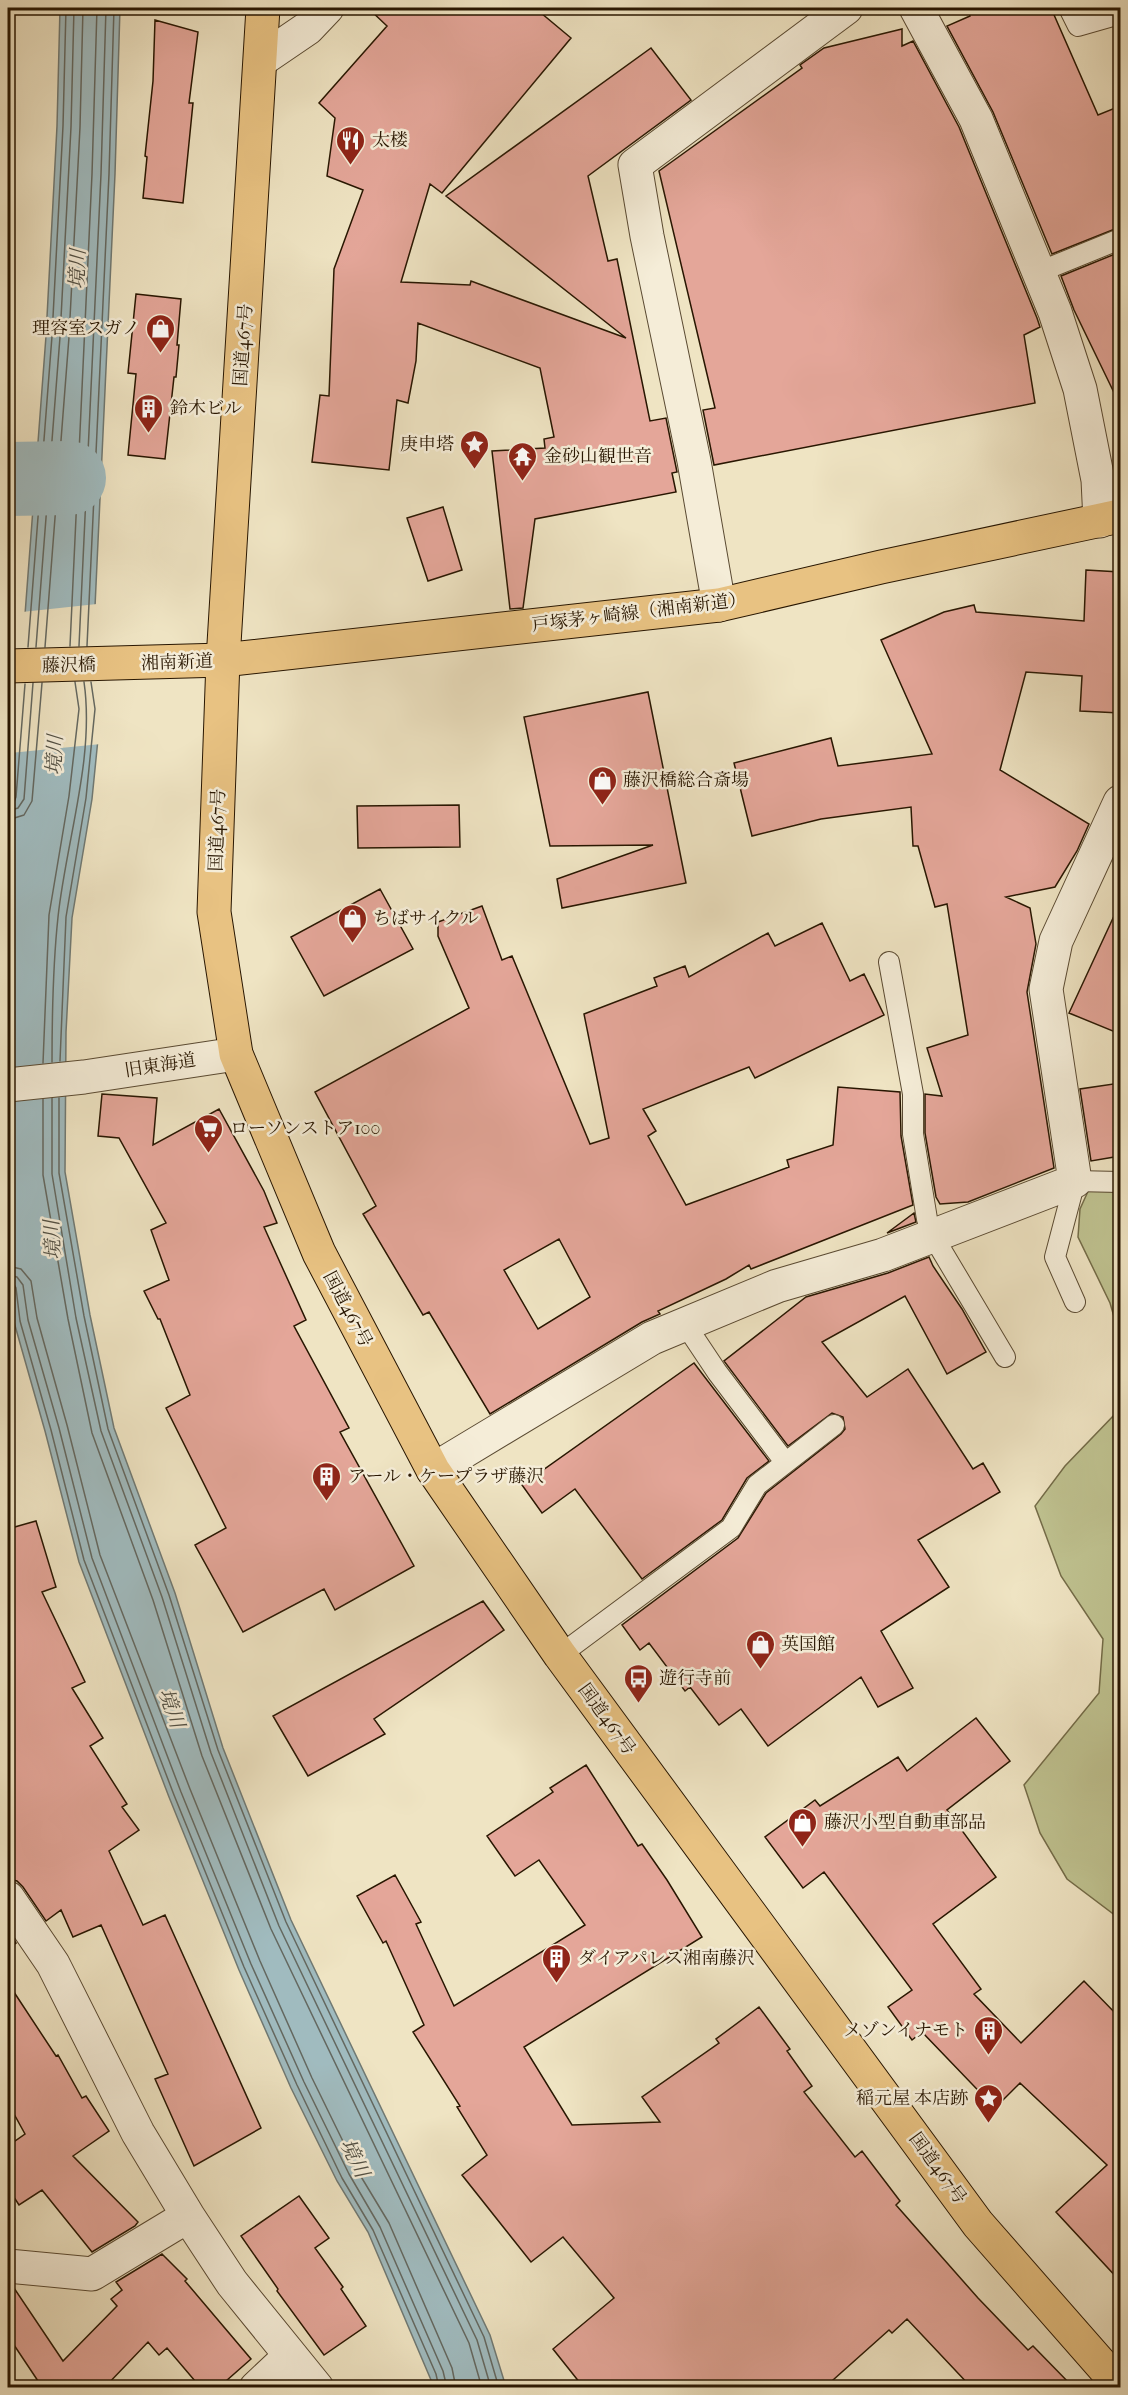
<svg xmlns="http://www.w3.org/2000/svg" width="1128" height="2395" font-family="'IM FELL French Canon','Noto Serif JP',serif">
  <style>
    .green { fill: #bfc290; stroke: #746c48; stroke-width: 1.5 }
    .water { fill: #a0bbbf; stroke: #707973; stroke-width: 1.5 }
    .pier { fill: #efe4c3 }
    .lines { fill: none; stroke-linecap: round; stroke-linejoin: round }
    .shore { stroke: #646860; stroke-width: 1.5 }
    .river { stroke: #a0bbbf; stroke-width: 74 }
    .building { fill: #e4a699; stroke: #281601; stroke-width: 1.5; fill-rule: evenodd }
    .lane-casing { stroke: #5a4a32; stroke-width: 22 }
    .street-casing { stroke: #5a4a32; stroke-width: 35 }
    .primary-casing { stroke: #281601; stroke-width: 35 }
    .highway-casing { stroke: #281601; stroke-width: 35 }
    .lane { stroke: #f5edd8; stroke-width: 20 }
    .street { stroke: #f5edd8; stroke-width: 33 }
    .primary { stroke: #e8c282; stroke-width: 33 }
    .highway { stroke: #e8c282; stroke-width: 33 }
    .labels { text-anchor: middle; stroke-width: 5; stroke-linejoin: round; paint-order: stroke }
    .poi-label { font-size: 18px; fill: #281601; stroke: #f5edd8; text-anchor: start }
    .street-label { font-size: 18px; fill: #281601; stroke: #f5edd8 }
    .water-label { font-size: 20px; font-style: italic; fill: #525044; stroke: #f5edd8 }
  </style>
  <rect width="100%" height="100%" fill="#efe4c3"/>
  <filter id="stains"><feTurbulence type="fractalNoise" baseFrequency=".00333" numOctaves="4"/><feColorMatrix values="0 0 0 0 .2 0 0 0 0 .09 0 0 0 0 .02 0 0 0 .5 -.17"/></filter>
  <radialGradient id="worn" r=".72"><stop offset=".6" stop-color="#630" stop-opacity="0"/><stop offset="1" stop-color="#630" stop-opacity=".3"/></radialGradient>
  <!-- green -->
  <path class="green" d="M 1120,1176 L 1120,1337 L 1110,1303 L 1078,1237 L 1080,1209 L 1090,1187 Z
    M 1120,1403 L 1120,1919 L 1067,1879 L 1040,1833 L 1024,1785 L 1099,1693 L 1103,1639 L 1061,1576 L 1035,1506 L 1065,1466 L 1116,1413 Z"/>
  <!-- water -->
  <path class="water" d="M 60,8 L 120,8 L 115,174 L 93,650 L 101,709 L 92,799 L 72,918 L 66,1032 L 65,1172 L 90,1315 L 114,1428 L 175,1593 L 223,1748 L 291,1920 L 490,2335 L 506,2387 L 434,2387 L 368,2232 L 337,2181 L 291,2088 L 239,1970 L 169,1797 L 79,1562 L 45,1431 L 14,1322 L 8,1265 L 8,840 L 46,336 L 57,126 Z"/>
  <!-- pier -->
  <path class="pier" d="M 97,604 L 96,650 L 104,708 L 101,744 L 10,753 L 22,612 Z"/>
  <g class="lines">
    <!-- shore -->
    <path class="shore" d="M 70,646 L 92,174 L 97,8
      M 79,646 L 101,174 L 106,8
      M 87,646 L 109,174 L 114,8
      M 28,647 L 52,336 L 63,126 L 66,8
      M 36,647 L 60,337 L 71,127 L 74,8
      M 45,647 L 69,337 L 80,127 L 83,8
      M 8,803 L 14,802 L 16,797 L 25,684
      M 8,811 L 18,808 L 24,799 L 33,683
      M 8,820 L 24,815 L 32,801 L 42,683
      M 60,1061 L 66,917 L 86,798 L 95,709 L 91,682
      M 52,1062 C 52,1014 53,964 58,917 C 66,841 95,758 84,682
      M 43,1063 L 49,915 L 69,796 L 79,709 L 75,682
      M 52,1098 L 52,1174 L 76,1318 L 101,1431 L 162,1597 L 211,1753 L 279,1926 L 477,2340 L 491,2388
      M 59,1098 L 59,1173 L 84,1316 L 108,1429 L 169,1595 L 218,1750 L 286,1922 L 484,2337 L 499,2388
      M 43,1099 L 43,1175 L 68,1319 L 92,1433 L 153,1600 L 202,1756 L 271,1929 L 469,2343 L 482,2388
      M 8,1266 L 21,1269 L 31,1281 L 37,1318 L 67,1425 L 100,1555 L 190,1789 L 260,1961 L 312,2078 L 357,2170 L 389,2223 L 452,2368 L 456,2388
      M 8,1275 L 17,1277 L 23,1285 L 28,1320 L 59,1428 L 92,1558 L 181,1792 L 251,1964 L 304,2082 L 349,2174 L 380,2227 L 443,2371 L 447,2388
      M 8,1283 L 13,1283 L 16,1288 L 20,1321 L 51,1430 L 84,1560 L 174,1795 L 244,1967 L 297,2085 L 342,2178 L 373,2230 L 436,2374 L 439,2388"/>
    <!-- river -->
    <path class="river" d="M 8,479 L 69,478"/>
  </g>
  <!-- building -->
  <path class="building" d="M 368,8 L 535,8 L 571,38 L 442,193 L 430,184 L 401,282 L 470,285 L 471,281 L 626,338 L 446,196 L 651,48 L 691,100 L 588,176 L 608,261 L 617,259 L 650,421 L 666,418 L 677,472 L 672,473 L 676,492 L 535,519 L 523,608 L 510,609 L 492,451 L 545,448 L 544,439 L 554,437 L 540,368 L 418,323 L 416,361 L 408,403 L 397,400 L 389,470 L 312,462 L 320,395 L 329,396 L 334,269 L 363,190 L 327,176 L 335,118 L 319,103 L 387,26 Z
    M 968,8 L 1051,8 L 1098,115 L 1120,106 L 1120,227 L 1052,254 L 993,112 L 947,26 L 970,16 Z
    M 155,20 L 198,32 L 189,103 L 193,103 L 183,203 L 143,198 L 147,157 L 145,156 L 153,81 Z
    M 902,29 L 902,46 L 913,41 L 959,127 L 1037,318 L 1040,327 L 1024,335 L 1035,403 L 714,465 L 703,410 L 715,408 L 659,171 L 802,68 L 800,65 L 824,48 Z
    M 1120,252 L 1120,405 L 1074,310 L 1061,276 Z
    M 136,294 L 181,299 L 177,345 L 179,345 L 176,377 L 174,377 L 165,459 L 128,455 L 136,374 L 128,373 Z
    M 443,507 L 462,570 L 428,581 L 407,518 Z
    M 1086,570 L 1120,572 L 1120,713 L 1080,711 L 1082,676 L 1026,672 L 1000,770 L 1089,824 L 1077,851 L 1055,887 L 1006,897 L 1030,908 L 1036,944 L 1027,992 L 1054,1168 L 968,1202 L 940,1204 L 936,1197 L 925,1133 L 925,1094 L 942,1096 L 927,1048 L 968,1035 L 947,904 L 935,907 L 918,846 L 913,846 L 911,807 L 821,819 L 752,836 L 734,763 L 831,738 L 838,766 L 932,754 L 881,640 L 944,612 L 974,605 L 976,612 L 1084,621 Z
    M 648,692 L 686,883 L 562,908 L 557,879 L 653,845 L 550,846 L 524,717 Z
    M 459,805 L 460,847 L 358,848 L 357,806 Z
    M 380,889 L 413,949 L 324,996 L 291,937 Z
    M 1120,903 L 1120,1034 L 1069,1013 Z
    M 482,906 L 502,960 L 512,956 L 590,1144 L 609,1138 L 584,1014 L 657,986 L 654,978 L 685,966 L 689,977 L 768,933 L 775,946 L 822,923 L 850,981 L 864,974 L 884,1015 L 755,1078 L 749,1067 L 643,1109 L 656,1131 L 648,1136 L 686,1205 L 789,1167 L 787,1160 L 833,1145 L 838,1087 L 900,1092 L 901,1136 L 913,1205 L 751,1269 L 749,1265 L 726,1279 L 658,1311 L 660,1314 L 642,1322 L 490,1414 L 429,1312 L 423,1315 L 363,1214 L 376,1206 L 315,1092 L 469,1008 L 438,936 L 438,922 ZM 559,1239 L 590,1297 L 538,1329 L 504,1270 Z
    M 1120,1083 L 1120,1156 L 1091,1161 L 1080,1089 Z
    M 102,1094 L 157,1098 L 153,1145 L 219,1109 L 264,1191 L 277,1223 L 264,1227 L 306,1320 L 294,1326 L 349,1428 L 340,1432 L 414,1566 L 335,1610 L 324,1589 L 243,1632 L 195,1545 L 226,1528 L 166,1408 L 190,1395 L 160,1319 L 158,1319 L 144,1291 L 169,1280 L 151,1230 L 166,1223 L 119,1138 L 98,1136 Z
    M 914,1213 L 916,1222 L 887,1233 Z
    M 929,1257 L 933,1266 L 962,1309 L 986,1352 L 947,1374 L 905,1296 L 822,1342 L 867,1397 L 908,1369 L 973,1469 L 983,1463 L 1000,1492 L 918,1540 L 949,1587 L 881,1631 L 913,1688 L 878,1707 L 861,1677 L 768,1746 L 741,1709 L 719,1725 L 690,1687 L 685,1691 L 649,1643 L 640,1650 L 622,1625 L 738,1538 L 766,1493 L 841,1434 L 845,1429 L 843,1417 L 832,1413 L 788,1446 L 724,1361 L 806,1297 L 888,1273 Z
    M 694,1363 L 769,1461 L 747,1478 L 722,1520 L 642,1579 L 575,1489 L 542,1513 L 522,1485 Z
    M 8,1521 L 11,1528 L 36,1521 L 56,1587 L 42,1592 L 85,1682 L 72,1688 L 103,1738 L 90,1746 L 127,1804 L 122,1807 L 139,1830 L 109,1851 L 143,1925 L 165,1915 L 261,2128 L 194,2166 L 155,2079 L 168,2074 L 101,1925 L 73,1937 L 61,1910 L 46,1921 L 23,1887 L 17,1881 L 8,1879 Z
    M 483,1601 L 504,1630 L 374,1719 L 385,1734 L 308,1776 L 273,1716 Z
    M 976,1718 L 1010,1761 L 947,1810 L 996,1877 L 933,1924 L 981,1989 L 974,1994 L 1021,2043 L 1084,1981 L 1120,2018 L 1120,2281 L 1056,2212 L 1107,2165 L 1020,2083 L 995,2108 L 922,2032 L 912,2040 L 888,2007 L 912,1990 L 824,1872 L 803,1888 L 765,1837 L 815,1800 L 820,1806 L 898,1757 L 907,1771 Z
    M 586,1765 L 638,1846 L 642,1844 L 667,1880 L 702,1937 L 524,2047 L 572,2125 L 660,2122 L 642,2097 L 719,2043 L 716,2039 L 759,2007 L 790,2049 L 787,2051 L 812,2086 L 804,2092 L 855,2157 L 862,2151 L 900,2201 L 896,2205 L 978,2298 L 1028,2350 L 1033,2346 L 1074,2388 L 972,2388 L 907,2319 L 892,2333 L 889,2330 L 824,2388 L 584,2388 L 553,2349 L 614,2298 L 563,2237 L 531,2262 L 462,2175 L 487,2155 L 457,2107 L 460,2106 L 413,2032 L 424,2025 L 386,1941 L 383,1943 L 357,1896 L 395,1875 L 421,1922 L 416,1924 L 454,2006 L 585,1925 L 539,1860 L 515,1876 L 487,1836 L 553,1792 L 550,1788 Z
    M 8,1931 L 16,1943 L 8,1949 Z
    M 8,1983 L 56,2056 L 58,2055 L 82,2098 L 86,2096 L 109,2131 L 73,2156 L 138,2222 L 135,2226 L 92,2252 L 42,2190 L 19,2205 L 8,2188 L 8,2146 L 25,2134 L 8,2103 Z
    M 299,2196 L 329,2238 L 315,2248 L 343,2287 L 341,2289 L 366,2326 L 324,2355 L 277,2291 L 278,2289 L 241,2236 Z
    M 162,2254 L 187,2279 L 185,2281 L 251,2359 L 218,2388 L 201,2388 L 167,2348 L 159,2355 L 148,2342 L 104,2388 L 36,2388 L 40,2384 L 8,2336 L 8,2285 L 12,2285 L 63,2361 L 117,2306 L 111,2299 L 122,2290 L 116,2282 Z"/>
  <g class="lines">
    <defs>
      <path id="lane" d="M 1069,8 L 1078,26 L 1120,14
        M 1039,272 L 1120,239
        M 889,962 L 913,1094 L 913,1134 L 927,1219 L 933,1236 L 1005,1357
        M 1075,1302 L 1055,1257 L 1075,1181 L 1120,1182
        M 685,1324 L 717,1372 L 785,1462
        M 560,1655 L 731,1528 L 757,1485 L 834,1425"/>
      <path id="street" d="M 916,8 L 976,119 L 1055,312 L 1080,389 L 1098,480 L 1100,521
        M 261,60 L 308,28 L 327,8
        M 719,605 L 694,461 L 647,236 L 635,165 L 846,8
        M 8,1085 L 84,1077 L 236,1054
        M 433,1470 L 652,1338 L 777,1286 L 883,1255 L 1075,1181 L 1046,989 L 1056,941 L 1120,802
        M 8,1898 L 53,1964 L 138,2133 L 188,2216 L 232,2283 L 317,2388
        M 8,2266 L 92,2274 L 188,2216
        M 256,2388 L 290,2356"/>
      <path id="primary" d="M 8,666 L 223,660 L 719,605 L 881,567 L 1120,516"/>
      <path id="highway" d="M 263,8 L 223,660 L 214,912 L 236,1054 L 319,1253 L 433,1470 L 560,1655 L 978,2224 L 1120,2386"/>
    </defs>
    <!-- lane casing -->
    <use href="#lane" class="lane-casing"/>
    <!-- street casing -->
    <use href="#street" class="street-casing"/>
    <!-- primary casing -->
    <use href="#primary" class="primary-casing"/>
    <!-- highway casing -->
    <use href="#highway" class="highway-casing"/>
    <!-- lane -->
    <use href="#lane" class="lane"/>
    <!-- street -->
    <use href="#street" class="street"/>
    <!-- primary -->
    <use href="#primary" class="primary"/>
    <!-- highway -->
    <use href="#highway" class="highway"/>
  </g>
  <!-- icons -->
  <defs>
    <symbol id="restaurant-pin" viewBox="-11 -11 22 30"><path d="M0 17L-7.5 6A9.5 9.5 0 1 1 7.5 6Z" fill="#8f2418" stroke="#f5edd8"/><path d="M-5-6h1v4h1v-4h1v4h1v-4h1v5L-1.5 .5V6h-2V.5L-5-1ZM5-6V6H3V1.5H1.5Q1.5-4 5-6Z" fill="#fff"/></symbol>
    <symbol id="shop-pin" viewBox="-11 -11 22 30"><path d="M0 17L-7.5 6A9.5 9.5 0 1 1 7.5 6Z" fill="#8f2418" stroke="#f5edd8"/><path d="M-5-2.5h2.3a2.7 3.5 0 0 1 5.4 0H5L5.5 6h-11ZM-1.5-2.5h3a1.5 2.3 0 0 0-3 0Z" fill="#fff"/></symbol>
    <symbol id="building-pin" viewBox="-11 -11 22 30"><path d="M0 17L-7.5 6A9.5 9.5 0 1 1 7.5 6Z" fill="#8f2418" stroke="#f5edd8"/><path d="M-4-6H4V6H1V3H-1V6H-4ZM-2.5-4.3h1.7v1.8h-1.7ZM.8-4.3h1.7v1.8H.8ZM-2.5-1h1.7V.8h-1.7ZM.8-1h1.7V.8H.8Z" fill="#fff"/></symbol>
    <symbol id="sight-pin" viewBox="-11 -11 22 30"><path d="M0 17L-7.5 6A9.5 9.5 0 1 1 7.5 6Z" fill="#8f2418" stroke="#f5edd8"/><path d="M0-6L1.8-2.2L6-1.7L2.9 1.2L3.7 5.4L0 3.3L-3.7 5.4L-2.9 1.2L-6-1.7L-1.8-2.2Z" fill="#fff"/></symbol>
    <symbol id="temple-pin" viewBox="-11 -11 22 30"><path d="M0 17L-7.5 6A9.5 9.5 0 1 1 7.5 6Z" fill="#8f2418" stroke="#f5edd8"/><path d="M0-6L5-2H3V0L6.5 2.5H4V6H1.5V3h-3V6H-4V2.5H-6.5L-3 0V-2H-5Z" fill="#fff"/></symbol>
    <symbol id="supermarket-pin" viewBox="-11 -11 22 30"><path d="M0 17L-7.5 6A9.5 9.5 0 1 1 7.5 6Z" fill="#8f2418" stroke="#f5edd8"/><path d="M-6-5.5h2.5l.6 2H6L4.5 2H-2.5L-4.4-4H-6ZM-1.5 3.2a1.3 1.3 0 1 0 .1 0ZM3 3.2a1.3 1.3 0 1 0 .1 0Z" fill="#fff"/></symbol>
    <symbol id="bus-pin" viewBox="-11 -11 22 30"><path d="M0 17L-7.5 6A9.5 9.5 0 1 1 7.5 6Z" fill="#8f2418" stroke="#f5edd8"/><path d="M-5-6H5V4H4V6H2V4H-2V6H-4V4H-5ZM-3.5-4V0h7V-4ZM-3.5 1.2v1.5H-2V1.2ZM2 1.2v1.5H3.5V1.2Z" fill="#fff"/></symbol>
  </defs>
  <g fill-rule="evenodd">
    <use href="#restaurant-pin" x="334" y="124" width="33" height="45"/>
    <use href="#shop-pin" x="144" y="312" width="33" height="45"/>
    <use href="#building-pin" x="132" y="392" width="33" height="45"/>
    <use href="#sight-pin" x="458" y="428" width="33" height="45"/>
    <use href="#temple-pin" x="506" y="440" width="33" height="45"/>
    <use href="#shop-pin" x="586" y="764" width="33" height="45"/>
    <use href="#shop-pin" x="336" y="902" width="33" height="45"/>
    <use href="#supermarket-pin" x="192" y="1112" width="33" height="45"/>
    <use href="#building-pin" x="310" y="1460" width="33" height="45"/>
    <use href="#shop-pin" x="744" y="1628" width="33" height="45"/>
    <use href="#bus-pin" x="622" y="1662" width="33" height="45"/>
    <use href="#shop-pin" x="786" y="1806" width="33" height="45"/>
    <use href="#building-pin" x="540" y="1942" width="33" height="45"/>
    <use href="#building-pin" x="972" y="2014" width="33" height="45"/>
    <use href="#sight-pin" x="972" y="2082" width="33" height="45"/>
  </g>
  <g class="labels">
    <!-- poi labels -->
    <g class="poi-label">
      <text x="372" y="146">太楼</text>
      <text x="140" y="334" text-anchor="end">理容室スガノ</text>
      <text x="170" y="414">鈴木ビル</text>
      <text x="454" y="450" text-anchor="end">庚申塔</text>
      <text x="544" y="462">金砂山観世音</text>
      <text x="623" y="786">藤沢橋総合斎場</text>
      <text x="373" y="924">ちばサイクル</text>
      <text x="230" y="1134">ローソンストア100</text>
      <text x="348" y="1482">アール・ケープラザ藤沢</text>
      <text x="781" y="1650">英国館</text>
      <text x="659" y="1684">遊行寺前</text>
      <text x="824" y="1828">藤沢小型自動車部品</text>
      <text x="578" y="1964">ダイアパレス湘南藤沢</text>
      <text x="968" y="2036" text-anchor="end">メゾンイナモト</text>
      <text x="968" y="2104" text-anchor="end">稲元屋 本店跡</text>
    </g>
    <!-- street labels -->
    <g class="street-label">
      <text transform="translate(243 345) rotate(-86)" y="6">国道467号</text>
      <text transform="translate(639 612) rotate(-7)" y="6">戸塚茅ヶ崎線（湘南新道）</text>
      <text transform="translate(177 662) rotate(-2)" y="6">湘南新道</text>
      <text transform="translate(69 665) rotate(-1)" y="6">藤沢橋</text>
      <text transform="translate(217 830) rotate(-88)" y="6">国道467号</text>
      <text transform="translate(160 1065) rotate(-9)" y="6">旧東海道</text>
      <text transform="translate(348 1309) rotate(62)" y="6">国道467号</text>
      <text transform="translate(607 1719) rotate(54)" y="6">国道467号</text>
      <text transform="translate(938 2168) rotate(54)" y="6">国道467号</text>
    </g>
    <!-- water labels -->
    <g class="water-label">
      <text transform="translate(77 269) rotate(-88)" y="7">境川</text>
      <text transform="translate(54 755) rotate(-87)" y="7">境川</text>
      <text transform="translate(52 1240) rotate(-93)" y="7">境川</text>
      <text transform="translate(172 1708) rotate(71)" y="7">境川</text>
      <text transform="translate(355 2158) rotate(64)" y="7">境川</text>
    </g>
  </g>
  <!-- margin -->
  <rect width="1128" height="2395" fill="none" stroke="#efe4c3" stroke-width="30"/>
  <rect x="9" y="9" width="1110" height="2377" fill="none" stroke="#281601" stroke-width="3"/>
  <rect x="15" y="15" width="1098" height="2365" fill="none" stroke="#281601" stroke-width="1.5"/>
  <rect width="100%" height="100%" filter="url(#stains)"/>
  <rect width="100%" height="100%" fill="url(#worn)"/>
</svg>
